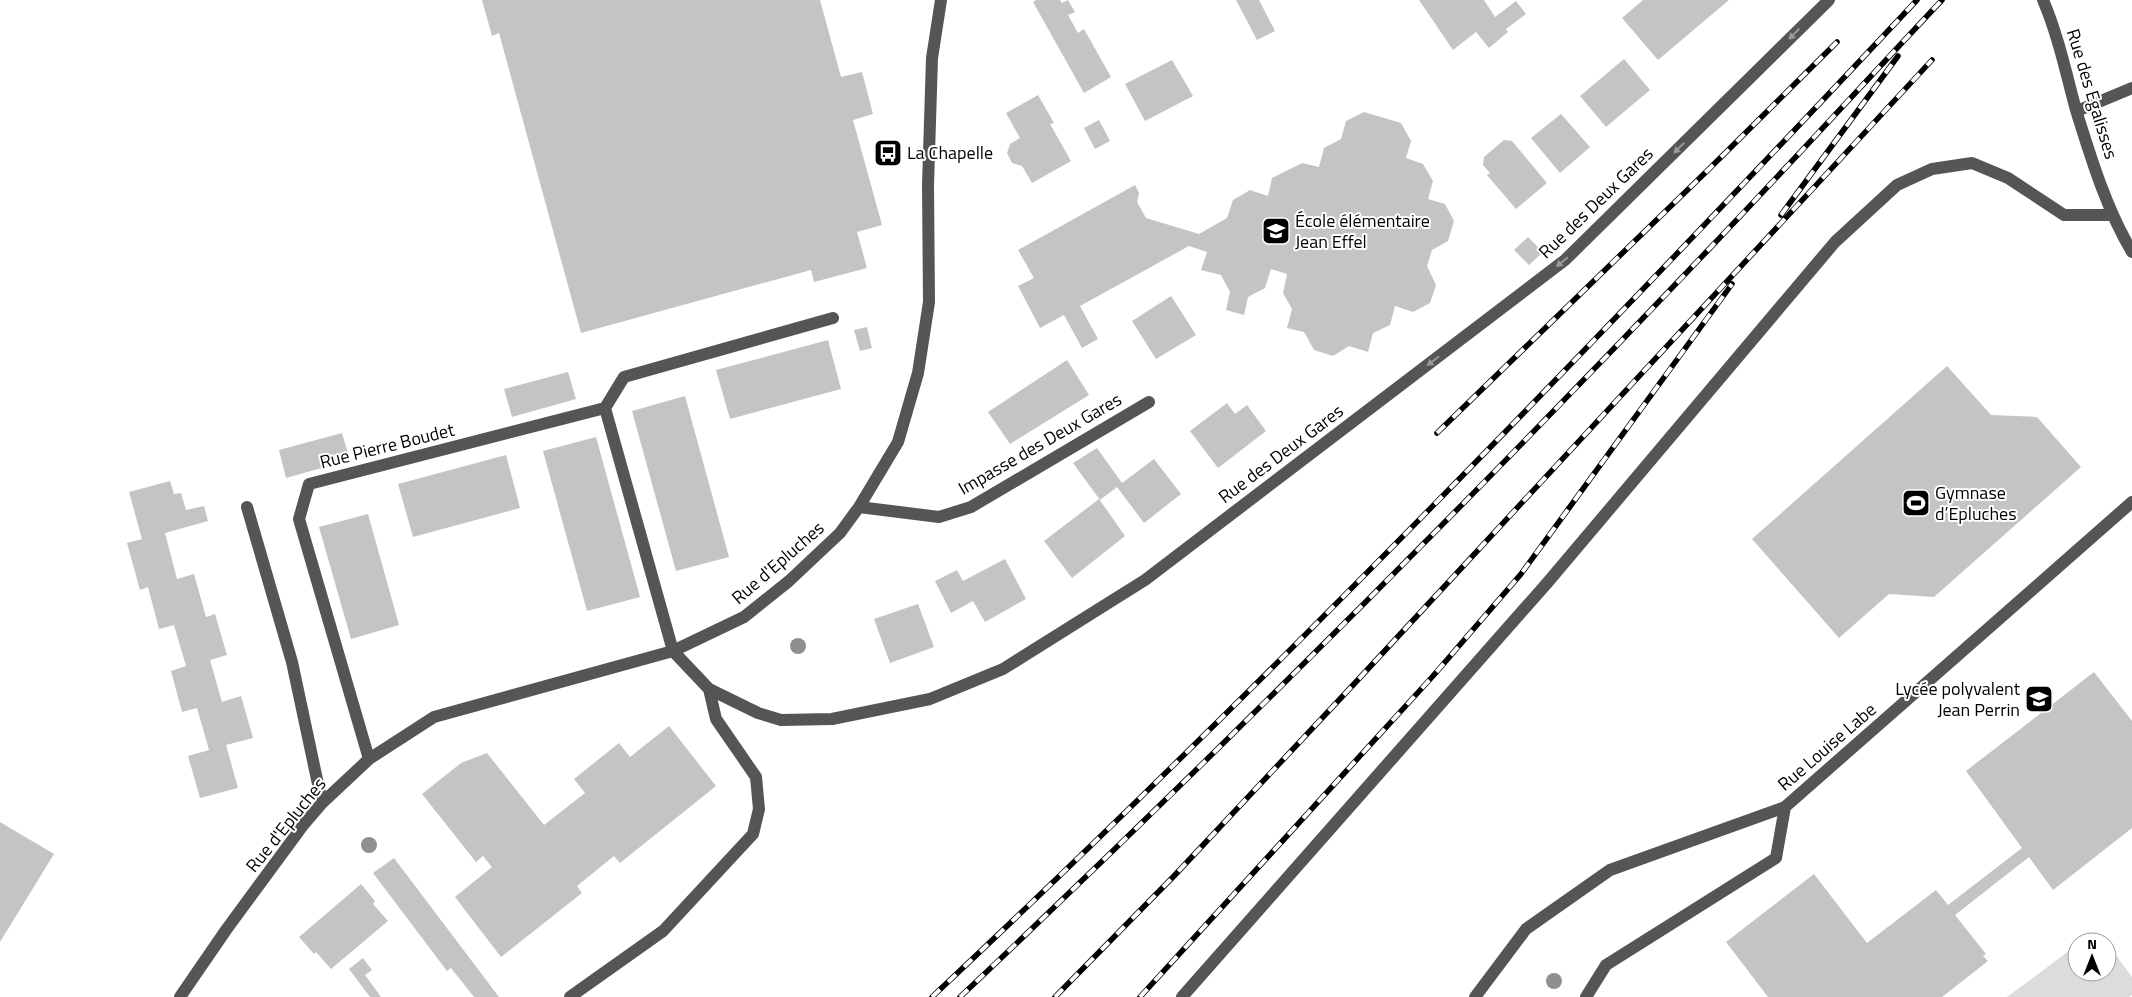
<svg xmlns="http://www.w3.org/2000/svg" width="2132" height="997" font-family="'Titillium Web',sans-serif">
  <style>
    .green { fill: #dcdcdc }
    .building { fill: #c4c4c4 }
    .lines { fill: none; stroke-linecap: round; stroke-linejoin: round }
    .minor { stroke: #555; stroke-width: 12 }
    .rail-casing { stroke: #000; stroke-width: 5.5 }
    .rail { stroke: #fff; stroke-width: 4; stroke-dasharray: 11; stroke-linecap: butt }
    .tree { fill: #8f8f8f }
    .oneway { fill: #999 }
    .labels { text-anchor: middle; stroke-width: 4; stroke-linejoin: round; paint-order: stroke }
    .street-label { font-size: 18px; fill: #000; stroke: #fff }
    .poi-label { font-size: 18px; fill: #000; stroke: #fff; text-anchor: start }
  </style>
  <rect width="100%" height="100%" fill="#fff"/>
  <!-- green -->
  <path class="green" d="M 2107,943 L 2132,977 L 2132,995 L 2129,997 L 2007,997 L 2077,945 L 2077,972 L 2107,972 Z"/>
  <!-- building -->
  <path class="building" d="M 482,0 L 820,0 L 841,77 L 862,72 L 873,114 L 853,120 L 882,225 L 857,232 L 867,268 L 814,282 L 811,270 L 581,333 L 499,33 L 492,36 Z
    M 1036,0 L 1060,0 L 1062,3 L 1068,0 L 1075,12 L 1068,15 L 1078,33 L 1084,29 L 1111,77 L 1084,93 L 1033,2 Z
    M 1236,0 L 1259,0 L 1275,31 L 1257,40 Z
    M 1419,0 L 1484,0 L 1495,17 L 1516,1 L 1526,14 L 1506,29 L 1508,32 L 1489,48 L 1476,32 L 1453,50 Z
    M 1643,0 L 1729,0 L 1658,60 L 1622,18 Z
    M 1624,59 L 1650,90 L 1606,127 L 1580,96 Z
    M 1172,60 L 1193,96 L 1145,121 L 1125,84 Z
    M 1038,95 L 1054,123 L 1050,124 L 1071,161 L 1032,183 L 1022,166 L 1012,163 L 1007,153 L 1010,144 L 1020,138 L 1006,113 Z
    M 1364,112 L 1401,123 L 1411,141 L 1406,158 L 1423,164 L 1433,181 L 1428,199 L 1445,204 L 1454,221 L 1448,241 L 1432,250 L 1427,266 L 1436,285 L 1430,303 L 1413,312 L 1395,306 L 1390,325 L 1373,333 L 1368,352 L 1349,346 L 1333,356 L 1314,350 L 1304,332 L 1287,328 L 1292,309 L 1283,293 L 1287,274 L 1271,269 L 1265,288 L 1248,297 L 1244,315 L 1226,310 L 1230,292 L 1221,275 L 1201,270 L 1207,252 L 1189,246 L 1080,306 L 1098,339 L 1082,348 L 1064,315 L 1040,328 L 1018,286 L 1034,278 L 1018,250 L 1135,185 L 1139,193 L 1137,202 L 1146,218 L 1199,234 L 1227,218 L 1233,200 L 1250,190 L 1268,196 L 1272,178 L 1302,163 L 1319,167 L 1324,148 L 1341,139 L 1346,121 Z
    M 1561,114 L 1590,147 L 1560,173 L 1531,138 Z
    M 1099,120 L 1110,141 L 1095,149 L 1084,128 Z
    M 1504,140 L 1512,141 L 1547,183 L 1516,209 L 1487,175 L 1490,173 L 1483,165 L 1484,157 Z
    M 1528,237 L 1543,252 L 1529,265 L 1514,250 Z
    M 1171,296 L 1196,335 L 1156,359 L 1132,321 Z
    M 867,327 L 872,348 L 860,351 L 854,330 Z
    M 828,340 L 841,389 L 730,419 L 716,370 Z
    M 1067,360 L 1089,395 L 1010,444 L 988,412 Z
    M 1947,366 L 1991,415 L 2037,417 L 2081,467 L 1934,597 L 1889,594 L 1839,638 L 1752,539 Z
    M 568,372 L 576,399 L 512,417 L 504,389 Z
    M 685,396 L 729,557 L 676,571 L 632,411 Z
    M 1227,403 L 1235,414 L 1247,405 L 1266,431 L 1218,468 L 1190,431 Z
    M 342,433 L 350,460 L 286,478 L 279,450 Z
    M 596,437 L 640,597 L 587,611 L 543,451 Z
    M 1097,448 L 1122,483 L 1154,459 L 1181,494 L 1144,523 L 1117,487 L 1100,500 L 1073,463 Z
    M 506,455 L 520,508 L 413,537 L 398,484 Z
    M 170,481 L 174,494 L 181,493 L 186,510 L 204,506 L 208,521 L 165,533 L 177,579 L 194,574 L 206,617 L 215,614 L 227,655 L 210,660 L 222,702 L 241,696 L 253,738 L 226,745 L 238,788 L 200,798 L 188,756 L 209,750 L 197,708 L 182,712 L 171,671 L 186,666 L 174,625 L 159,629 L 148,587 L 140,590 L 127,543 L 142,539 L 129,492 Z
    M 1099,499 L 1125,536 L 1072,578 L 1044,541 Z
    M 368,514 L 399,625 L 351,639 L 319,527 Z
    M 1005,559 L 1026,599 L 985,622 L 973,601 L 951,613 L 935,581 L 957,570 L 963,581 Z
    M 918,604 L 934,647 L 890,663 L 874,619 Z
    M 2094,672 L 2132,721 L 2132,828 L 2053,890 L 2029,857 L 1955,915 L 1986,954 L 1983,956 L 1988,961 L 1942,997 L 1768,997 L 1726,942 L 1814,874 L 1867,943 L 1936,890 L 1948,905 L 2022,848 L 1966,771 Z
    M 669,726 L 716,786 L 620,863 L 614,856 L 577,886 L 582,893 L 501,957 L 455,897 L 492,867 L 483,856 L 476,862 L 422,794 L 461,763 L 487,753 L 544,825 L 585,793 L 574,779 L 619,743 L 630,757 Z
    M 0,822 L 54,854 L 0,942 Z
    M 394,858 L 499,997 L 474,997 L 451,968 L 447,971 L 373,873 Z
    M 361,884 L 375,901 L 373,904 L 388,921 L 331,969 L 316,952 L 314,954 L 299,937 Z
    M 363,958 L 372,970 L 365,975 L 381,997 L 370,997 L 349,969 Z"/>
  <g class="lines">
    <!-- minor -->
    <path class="minor" d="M 2043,0 C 2058,35 2066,73 2076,110 C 2091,158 2106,208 2132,252
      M 2077,111 L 2132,88
      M 605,408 L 624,377 L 833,318
      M 247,507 L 292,662 L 322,803
      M 859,507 L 939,517 L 971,507 L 1149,402
      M 369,759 L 299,519 L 309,484 L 605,408 L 673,651 L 709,689 L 758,713 L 781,720 L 832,719 L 930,699 L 1003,669 L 1145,580 L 1565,260 L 1829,0
      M 180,997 L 226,930 L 304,824 L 322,803 L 369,759 L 434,717 L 673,651 L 744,617 L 789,581 L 840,533 L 859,507 L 898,442 L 918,373 L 929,302 L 928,185 L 932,58 L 941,0
      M 570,997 L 663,931 L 753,834 L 759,809 L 756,777 L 716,719 L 709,689
      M 1182,997 L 1548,582 L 1835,242 L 1897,185 L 1932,169 L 1972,163 L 2008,178 L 2064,215 L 2112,215
      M 1475,997 L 1526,929 L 1610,870 L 1785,807 L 2132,502
      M 1586,997 L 1606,965 L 1776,858 L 1785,807"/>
    <defs>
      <path id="rail" d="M 1781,215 L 1898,56
        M 1437,433 L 1708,170 L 1837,42
        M 932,997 C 1273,677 1597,341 1917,0
        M 960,997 C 1217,754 1468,503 1711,247 C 1789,165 1865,82 1942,0
        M 1055,997 L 1174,876 L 1354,684 L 1932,60
        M 1140,997 L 1433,676 L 1521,574 L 1732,284"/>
    </defs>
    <!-- rail casing -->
    <use href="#rail" class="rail-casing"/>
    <!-- rail -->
    <use href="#rail" class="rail"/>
  </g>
  <!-- trees -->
  <g class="tree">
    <circle cx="798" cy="646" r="8"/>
    <circle cx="369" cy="845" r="8"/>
    <circle cx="1554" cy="981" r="8"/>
  </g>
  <!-- one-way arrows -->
  <defs><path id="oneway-solid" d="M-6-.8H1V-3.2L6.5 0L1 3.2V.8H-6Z" transform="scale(1.25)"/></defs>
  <g class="oneway">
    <use href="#oneway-solid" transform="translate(1794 34) rotate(135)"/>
    <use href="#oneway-solid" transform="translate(1679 148) rotate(135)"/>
    <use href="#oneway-solid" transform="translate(1562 262) rotate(141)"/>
    <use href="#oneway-solid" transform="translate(1433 361) rotate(143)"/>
  </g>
  <!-- icons -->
  <defs>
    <symbol id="bus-square" viewBox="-11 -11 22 22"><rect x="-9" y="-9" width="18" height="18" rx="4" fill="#000" stroke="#fff"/><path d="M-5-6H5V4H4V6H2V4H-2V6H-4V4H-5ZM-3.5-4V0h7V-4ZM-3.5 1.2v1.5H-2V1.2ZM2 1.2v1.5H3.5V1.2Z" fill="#fff"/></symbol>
    <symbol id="school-square" viewBox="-11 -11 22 22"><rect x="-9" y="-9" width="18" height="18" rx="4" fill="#000" stroke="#fff"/><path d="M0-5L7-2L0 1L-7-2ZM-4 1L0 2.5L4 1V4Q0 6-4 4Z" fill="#fff"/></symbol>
    <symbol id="stadium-square" viewBox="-11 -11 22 22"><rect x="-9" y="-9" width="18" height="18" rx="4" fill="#000" stroke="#fff"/><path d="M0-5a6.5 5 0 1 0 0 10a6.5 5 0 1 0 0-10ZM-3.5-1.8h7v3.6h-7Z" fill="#fff"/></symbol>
  </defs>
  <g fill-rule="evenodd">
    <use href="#bus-square" x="872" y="137" width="32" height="32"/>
    <use href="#school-square" x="1260" y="215" width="32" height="32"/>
    <use href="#stadium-square" x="1900" y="487" width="32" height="32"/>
    <use href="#school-square" x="2023" y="683" width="32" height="32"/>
  </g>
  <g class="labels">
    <!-- street labels -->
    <g class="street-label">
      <text transform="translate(2092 94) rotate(73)" y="6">Rue des Egalisses</text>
      <text transform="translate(1596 203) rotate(-44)" y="6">Rue des Deux Gares</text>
      <text transform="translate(1040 444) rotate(-30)" y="6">Impasse des Deux Gares</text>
      <text transform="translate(387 446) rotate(-14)" y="6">Rue Pierre Boudet</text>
      <text transform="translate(1281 454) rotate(-37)" y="6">Rue des Deux Gares</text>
      <text transform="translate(778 563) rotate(-41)" y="6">Rue d'Epluches</text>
      <text transform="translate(1827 747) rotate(-41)" y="6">Rue Louise Labe</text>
      <text transform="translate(286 825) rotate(-51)" y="6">Rue d'Epluches</text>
    </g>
    <!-- poi labels -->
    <g class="poi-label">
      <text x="907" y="159">La Chapelle</text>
      <text x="1295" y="227">École élémentaire<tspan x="1295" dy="21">Jean Effel</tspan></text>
      <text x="1935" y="499">Gymnase<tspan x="1935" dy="21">d’Epluches</tspan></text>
      <text x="2020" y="695" text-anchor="end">Lycée polyvalent<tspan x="2020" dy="21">Jean Perrin</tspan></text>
    </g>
  </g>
  <!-- north arrow -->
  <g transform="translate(2092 957)"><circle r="24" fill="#ffffff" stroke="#999999"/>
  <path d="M0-4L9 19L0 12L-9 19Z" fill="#000000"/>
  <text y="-8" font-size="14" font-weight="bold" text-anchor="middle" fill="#000000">N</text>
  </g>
</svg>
